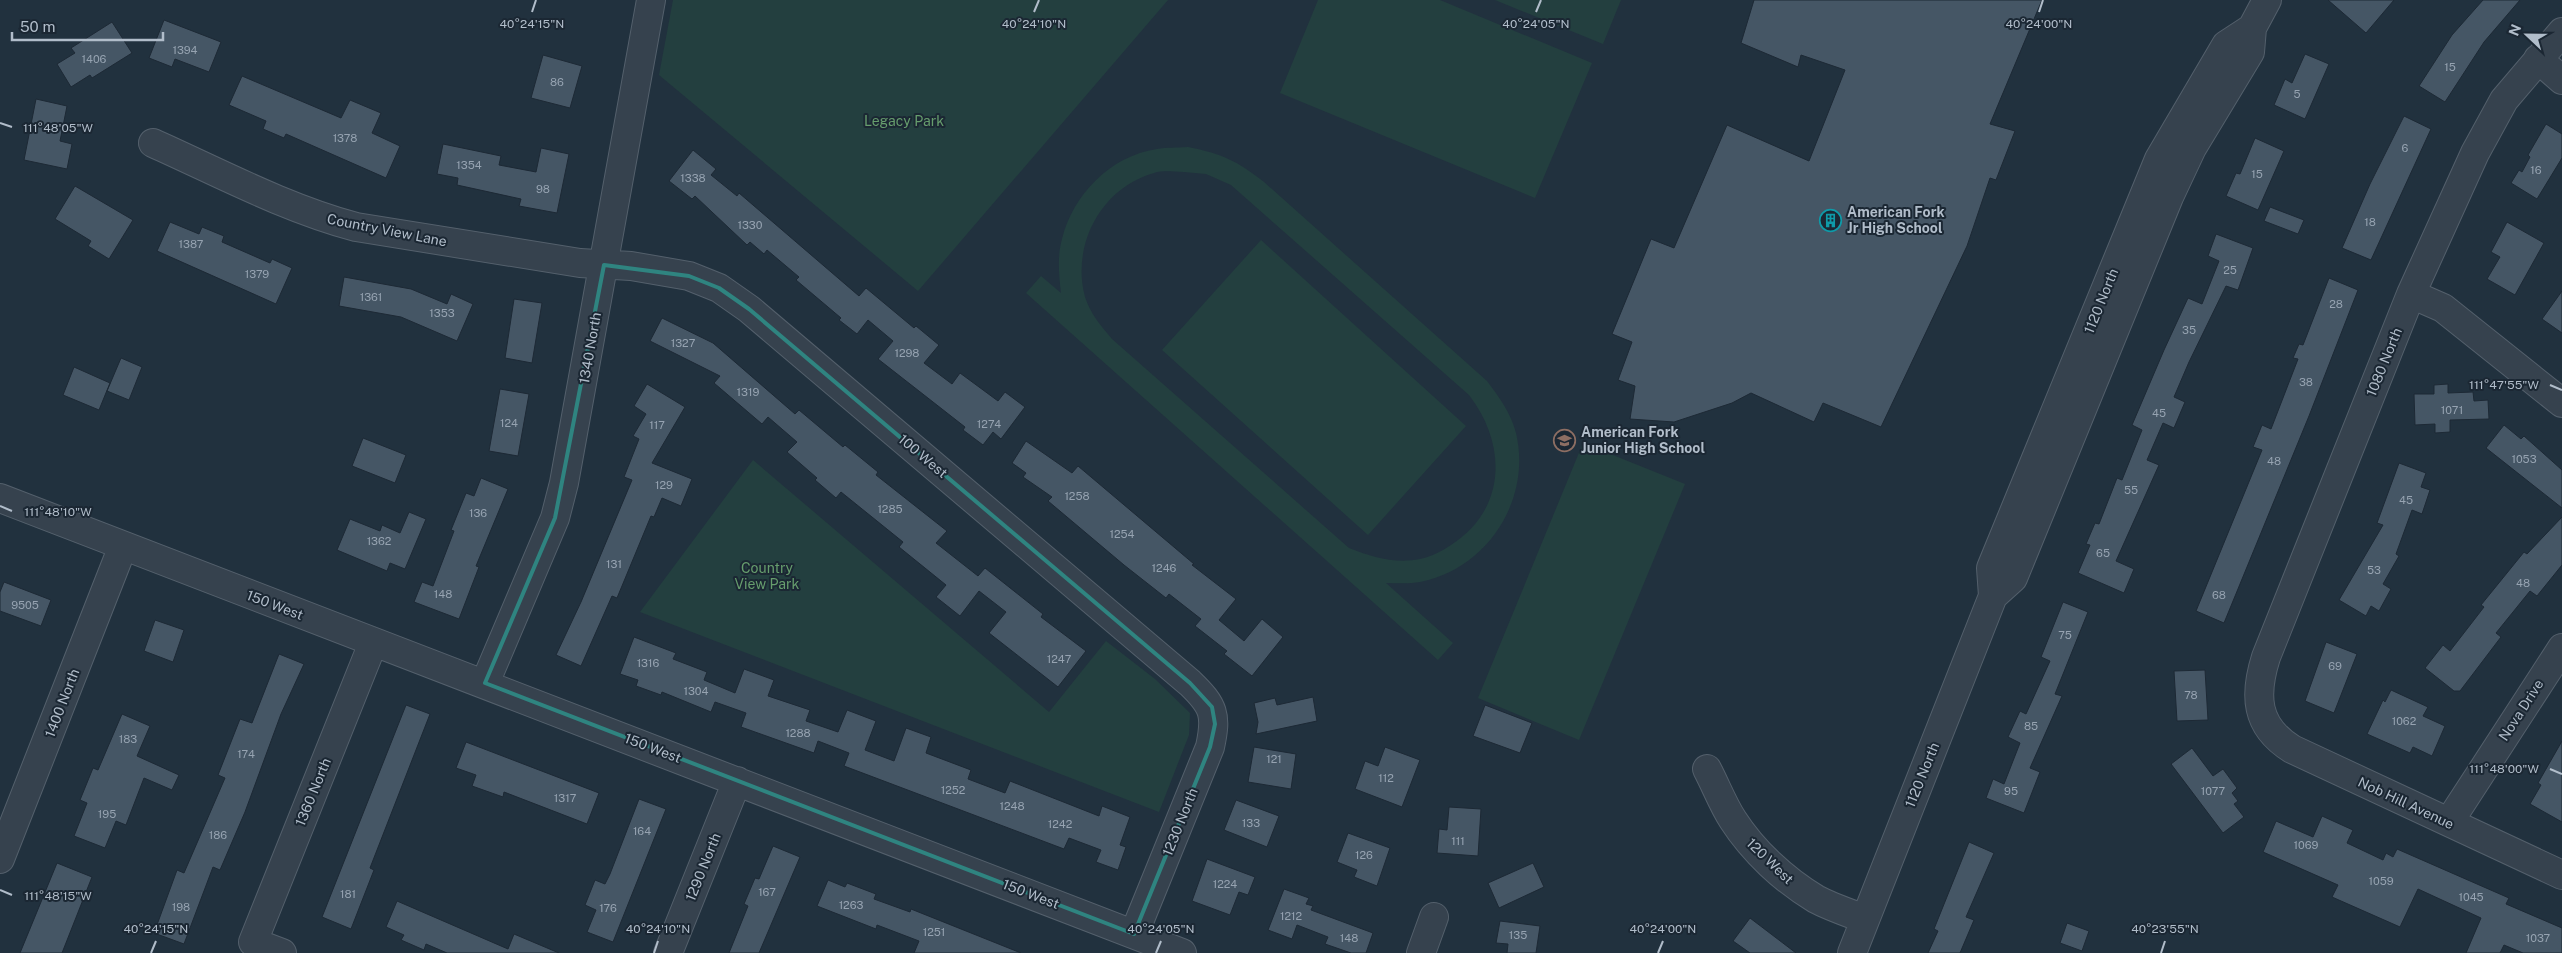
<svg xmlns="http://www.w3.org/2000/svg" width="2562" height="953" font-family="'Public Sans',sans-serif">
  <style>
    .green { fill: #233f3f; fill-rule: evenodd }
    .building { fill: #455665; stroke: #1d2935 }
    .lines { fill: none; stroke-linecap: round; stroke-linejoin: round }
    .minor-casing { stroke: #54606c; stroke-width: 30 }
    .minor { stroke: #36424e; stroke-width: 28 }
    .marked { fill: none; stroke: #2f8480; stroke-width: 4; stroke-linejoin: round }
    .ticks { fill: none; stroke: #b1bdca; stroke-width: 2 }
    .labels { text-anchor: middle; stroke-width: 4; stroke-linejoin: round; paint-order: stroke }
    .number-label { font-size: 11px; fill: #96a3b1 }
    .park-label { font-size: 14px; fill: #669d6d; stroke: #1b2733 }
    .poi-label { font-size: 14px; font-weight: bold; fill: #b1bdca; stroke: #1b2733; text-anchor: start }
    .street-label { font-size: 14px; fill: #b1bdca; stroke: #1b2733 }
    .ticks-label { font-size: 12px; text-anchor: middle; fill: #b1bdca; stroke: #1b2733; stroke-width: 4; stroke-linejoin: round; paint-order: stroke }
  </style>
  <rect width="100%" height="100%" fill="#21313e"/>
  <!-- green -->
  <path class="green" d="M 673,0 L 1168,0 L 918,291 L 659,75 Z
    M 1318,0 L 1440,0 L 1592,63 L 1535,198 L 1280,93 Z
    M 1495,0 L 1621,0 L 1603,44 Z
    M 1188,147 C 1222,154 1236,160 1264,182 L 1487,381 C 1499,397 1511,413 1516,433 C 1532,500 1487,569 1420,582 C 1409,584 1397,583 1386,583 L 1453,643 L 1438,660 L 1026,293 L 1041,276 L 1061,293 C 1059,275 1057,257 1062,239 C 1073,195 1110,156 1157,149 C 1167,147 1177,148 1188,147 ZM 1184,172 L 1206,174 L 1231,185 L 1469,395 C 1507,444 1507,509 1451,545 C 1442,551 1431,557 1420,559 C 1395,564 1372,557 1349,548 L 1112,339 C 1101,326 1090,313 1085,297 C 1071,245 1101,188 1154,173 C 1163,170 1175,172 1184,172 Z
    M 1261,240 L 1466,426 L 1368,535 L 1162,350 Z
    M 1583,443 L 1685,484 L 1579,740 L 1478,698 Z
    M 753,460 L 1049,712 L 1106,641 L 1155,679 L 1190,713 L 1189,735 L 1159,812 L 640,612 Z"/>
  <!-- building -->
  <path class="building" d="M 1754,0 L 2042,0 L 1990,124 L 2015,131 L 1996,180 L 1990,178 L 1967,246 L 1881,427 L 1823,403 L 1814,422 L 1751,393 L 1732,403 L 1674,422 L 1630,419 L 1635,386 L 1618,380 L 1632,342 L 1612,334 L 1651,239 L 1674,248 L 1727,125 L 1809,161 L 1845,70 L 1801,55 L 1798,67 L 1741,43 Z
    M 2328,0 L 2394,0 L 2366,33 Z
    M 2483,0 L 2520,0 L 2484,42 L 2445,102 L 2419,86 L 2452,35 Z
    M 164,20 L 221,42 L 209,72 L 175,59 L 172,67 L 149,58 Z
    M 112,22 L 132,53 L 92,78 L 90,75 L 71,87 L 57,64 L 75,53 L 71,48 Z
    M 2305,54 L 2329,64 L 2305,119 L 2274,105 L 2285,79 L 2292,83 Z
    M 543,55 L 582,66 L 570,108 L 531,98 Z
    M 242,76 L 341,118 L 350,100 L 381,113 L 372,133 L 400,146 L 386,178 L 286,134 L 284,138 L 263,129 L 266,121 L 229,105 Z
    M 36,99 L 67,106 L 60,141 L 72,144 L 67,169 L 24,160 Z
    M 2404,116 L 2431,129 L 2371,260 L 2342,248 L 2370,184 Z
    M 2546,124 L 2562,134 L 2562,158 L 2537,199 L 2511,183 L 2519,170 L 2522,172 L 2530,157 L 2528,155 Z
    M 2255,138 L 2284,151 L 2258,210 L 2226,196 L 2236,173 L 2240,174 Z
    M 443,144 L 501,156 L 499,165 L 536,172 L 541,148 L 569,154 L 557,213 L 519,206 L 521,199 L 457,185 L 458,178 L 437,174 Z
    M 693,150 L 716,169 L 711,175 L 737,196 L 739,193 L 859,296 L 866,288 L 914,328 L 916,326 L 939,345 L 924,363 L 952,384 L 960,373 L 998,401 L 1005,392 L 1025,407 L 1001,439 L 993,432 L 983,445 L 963,430 L 965,427 L 878,359 L 893,341 L 868,320 L 857,334 L 839,320 L 841,318 L 796,280 L 799,277 L 767,250 L 764,254 L 750,242 L 747,245 L 695,196 L 692,199 L 669,181 Z
    M 75,186 L 133,220 L 109,259 L 88,246 L 91,241 L 55,219 Z
    M 2270,207 L 2304,220 L 2298,234 L 2264,221 Z
    M 170,222 L 199,234 L 202,227 L 224,236 L 222,242 L 270,263 L 272,259 L 292,268 L 276,304 L 157,251 Z
    M 2507,222 L 2544,243 L 2515,295 L 2487,279 L 2500,257 L 2491,252 Z
    M 2216,234 L 2253,248 L 2238,290 L 2226,286 L 2189,362 L 2174,397 L 2185,402 L 2174,428 L 2163,423 L 2147,460 L 2159,465 L 2116,561 L 2134,569 L 2124,593 L 2078,573 L 2090,545 L 2086,544 L 2095,523 L 2099,524 L 2117,478 L 2122,480 L 2142,430 L 2132,425 L 2164,350 L 2188,298 L 2202,304 L 2219,261 L 2208,256 Z
    M 344,277 L 411,289 L 447,304 L 451,294 L 473,304 L 457,341 L 401,317 L 339,306 Z
    M 2329,278 L 2358,290 L 2309,416 L 2224,623 L 2196,611 L 2262,450 L 2253,447 L 2262,425 L 2271,429 L 2298,359 L 2293,358 L 2299,344 L 2303,345 Z
    M 2562,291 L 2562,333 L 2542,319 Z
    M 514,299 L 542,303 L 532,363 L 505,358 Z
    M 662,318 L 713,343 L 795,414 L 799,410 L 843,447 L 845,445 L 878,472 L 876,475 L 947,531 L 936,543 L 978,576 L 985,568 L 1043,614 L 1041,617 L 1086,651 L 1058,687 L 989,633 L 1006,612 L 979,591 L 960,616 L 936,597 L 946,585 L 899,547 L 903,542 L 841,492 L 836,498 L 815,480 L 817,478 L 787,452 L 797,442 L 768,417 L 762,424 L 714,383 L 720,376 L 650,341 Z
    M 121,358 L 142,367 L 129,400 L 107,391 Z
    M 74,367 L 110,383 L 99,410 L 63,395 Z
    M 647,384 L 685,407 L 652,463 L 692,479 L 681,506 L 662,498 L 654,517 L 651,516 L 617,598 L 612,596 L 581,666 L 556,655 L 581,602 L 632,480 L 624,477 L 639,439 L 633,436 L 646,414 L 634,406 Z
    M 2448,384 L 2448,393 L 2473,392 L 2474,401 L 2488,400 L 2489,419 L 2450,420 L 2450,432 L 2435,433 L 2435,424 L 2415,425 L 2414,394 L 2434,394 L 2434,385 Z
    M 500,389 L 529,394 L 518,456 L 489,451 Z
    M 2504,425 L 2521,439 L 2524,436 L 2562,470 L 2562,508 L 2486,448 Z
    M 363,438 L 406,455 L 395,483 L 352,466 Z
    M 1026,441 L 1072,473 L 1078,466 L 1194,564 L 1192,565 L 1236,599 L 1219,620 L 1244,641 L 1262,619 L 1283,637 L 1252,676 L 1224,654 L 1227,651 L 1195,626 L 1201,619 L 1169,594 L 1166,598 L 1124,565 L 1048,501 L 1052,497 L 1023,477 L 1026,473 L 1012,463 Z
    M 2399,463 L 2426,473 L 2421,487 L 2430,490 L 2422,514 L 2412,510 L 2396,554 L 2399,556 L 2383,584 L 2391,589 L 2379,611 L 2371,606 L 2366,616 L 2339,600 L 2383,525 L 2377,523 Z
    M 481,478 L 508,489 L 476,566 L 479,567 L 459,619 L 414,602 L 422,582 L 433,586 L 454,531 L 451,530 L 466,493 L 474,496 Z
    M 409,512 L 426,519 L 405,569 L 390,563 L 387,571 L 337,550 L 350,519 L 380,531 L 382,525 L 400,533 Z
    M 2562,517 L 2562,565 L 2537,596 L 2530,591 L 2496,633 L 2501,637 L 2460,691 L 2454,691 L 2425,668 L 2443,645 L 2450,651 L 2484,607 L 2481,605 L 2524,552 L 2527,554 Z
    M 4,582 L 51,600 L 41,626 L 0,611 L 0,592 Z
    M 2063,602 L 2088,612 L 2055,694 L 2062,696 L 2030,768 L 2040,772 L 2024,813 L 1986,798 L 1993,779 L 2004,784 L 2020,743 L 2008,737 L 2020,711 L 2026,714 L 2050,661 L 2041,657 Z
    M 155,620 L 184,630 L 173,662 L 144,651 Z
    M 634,637 L 676,653 L 673,659 L 707,672 L 704,680 L 735,693 L 744,669 L 774,680 L 768,696 L 810,710 L 806,721 L 838,732 L 847,710 L 876,721 L 865,750 L 894,761 L 906,728 L 931,737 L 926,753 L 971,770 L 968,779 L 1005,793 L 1010,781 L 1099,816 L 1102,806 L 1130,817 L 1120,845 L 1126,847 L 1118,870 L 1096,862 L 1101,850 L 1069,838 L 1064,849 L 844,766 L 849,753 L 818,741 L 814,753 L 741,727 L 746,713 L 715,702 L 711,712 L 662,692 L 661,695 L 636,686 L 638,680 L 620,674 Z
    M 2326,642 L 2357,654 L 2334,713 L 2305,701 Z
    M 279,654 L 304,664 L 281,714 L 245,812 L 220,870 L 213,867 L 184,944 L 154,933 L 177,870 L 184,873 L 225,778 L 218,775 L 240,719 L 252,723 Z
    M 2205,670 L 2208,720 L 2177,721 L 2174,671 Z
    M 2391,690 L 2428,707 L 2423,716 L 2445,726 L 2432,756 L 2413,747 L 2410,753 L 2367,734 L 2383,700 L 2385,702 Z
    M 1313,697 L 1317,721 L 1256,734 L 1258,722 L 1254,703 L 1275,698 L 1277,705 Z
    M 406,705 L 430,714 L 370,868 L 374,870 L 351,929 L 322,917 Z
    M 1485,705 L 1532,723 L 1520,753 L 1473,736 Z
    M 122,714 L 150,726 L 137,756 L 179,775 L 172,790 L 144,778 L 126,825 L 116,821 L 105,848 L 74,836 L 87,803 L 80,800 L 93,768 L 98,770 Z
    M 2562,741 L 2562,822 L 2530,804 L 2541,785 L 2538,783 Z
    M 466,742 L 599,793 L 587,824 L 504,792 L 503,797 L 472,786 L 476,775 L 456,768 Z
    M 1254,747 L 1296,754 L 1291,789 L 1248,782 Z
    M 1385,747 L 1420,760 L 1402,807 L 1355,789 L 1365,761 L 1378,766 Z
    M 2192,748 L 2213,776 L 2223,769 L 2237,788 L 2232,793 L 2238,801 L 2234,804 L 2244,817 L 2223,833 L 2171,764 Z
    M 639,799 L 666,809 L 613,942 L 587,932 L 596,910 L 585,905 L 595,880 L 605,884 L 610,874 Z
    M 1236,800 L 1279,816 L 1267,847 L 1224,830 Z
    M 1449,807 L 1481,809 L 1478,856 L 1437,853 L 1439,829 L 1447,830 Z
    M 2322,816 L 2353,830 L 2347,843 L 2383,860 L 2386,853 L 2393,857 L 2397,849 L 2509,898 L 2506,904 L 2562,928 L 2562,953 L 2523,953 L 2504,945 L 2500,953 L 2466,953 L 2481,918 L 2418,889 L 2400,927 L 2332,897 L 2338,885 L 2263,852 L 2276,821 L 2313,837 Z
    M 1348,833 L 1390,848 L 1377,886 L 1354,877 L 1357,870 L 1337,862 Z
    M 1969,842 L 1994,853 L 1966,917 L 1974,920 L 1960,953 L 1928,953 L 1938,931 L 1934,929 Z
    M 773,846 L 800,857 L 759,953 L 729,953 L 748,906 L 744,904 L 755,878 L 759,879 Z
    M 1207,859 L 1255,877 L 1248,895 L 1239,892 L 1230,915 L 1192,901 Z
    M 57,863 L 92,877 L 62,953 L 20,953 Z
    M 1533,863 L 1544,887 L 1499,908 L 1488,883 Z
    M 828,880 L 845,887 L 847,883 L 876,894 L 874,899 L 910,912 L 911,909 L 1021,953 L 914,953 L 919,941 L 877,925 L 876,929 L 817,906 Z
    M 1284,889 L 1309,898 L 1306,904 L 1313,906 L 1311,910 L 1373,933 L 1366,953 L 1351,953 L 1325,944 L 1328,937 L 1297,925 L 1292,939 L 1268,930 Z
    M 397,901 L 508,949 L 514,934 L 559,953 L 447,953 L 426,944 L 424,950 L 401,940 L 404,935 L 386,927 Z
    M 1750,918 L 1796,953 L 1750,953 L 1733,941 Z
    M 1500,921 L 1540,926 L 1536,953 L 1507,953 L 1508,944 L 1496,943 Z
    M 2067,923 L 2089,931 L 2082,951 L 2060,943 Z"/>
  <g class="lines">
    <defs>
      <path id="minor" d="M 2562,32 L 2504,100 L 2475,153 L 2411,294 L 2266,657 C 2254,695 2255,726 2292,749 L 2562,875
        M 2538,59 L 2562,80
        M 153,143 C 220,173 285,208 356,227 L 580,263 L 631,266 L 689,276 L 719,288 L 749,309 L 1190,683 C 1214,706 1217,715 1210,747 L 1134,934
        M 2411,294 L 2443,308 L 2562,403
        M 0,498 L 1182,953
        M 1993,596 L 1991,568 L 2159,159 L 2226,45 L 2252,28
        M 485,683 L 555,518 L 564,483 L 651,0
        M 1707,769 C 1716,786 1723,805 1733,820 C 1753,851 1784,880 1816,899 C 1831,907 1849,913 1865,919
        M 2449,822 L 2562,648
        M 0,859 L 123,546
        M 282,953 L 253,942 L 373,643
        M 668,953 L 737,781
        M 1421,953 L 1434,917
        M 1852,953 L 1993,596 L 2013,578 L 2169,197 L 2192,148 L 2250,52 L 2252,28 L 2267,0"/>
    </defs>
    <!-- minor casing -->
    <use href="#minor" class="minor-casing"/>
    <!-- minor -->
    <use href="#minor" class="minor"/>
  </g>
  <!-- marked area -->
  <path class="marked" d="M 604,265 L 689,276 L 719,288 L 749,309 L 1190,683 L 1212,707 L 1215,724 L 1210,747 L 1134,934 L 485,683 L 555,518 Z"/>
  <!-- ticks -->
  <path class="ticks" d="M 532,12 L 536,0M 1034,12 L 1039,0M 1536,12 L 1541,0M 2039,12 L 2043,0M 0,123 L 12,127M 2550,385 L 2562,390M 0,506 L 12,511M 2550,769 L 2562,774M 0,890 L 12,895M 151,953 L 156,941M 654,953 L 658,941M 1156,953 L 1161,941M 1658,953 L 1663,941M 2161,953 L 2165,941"/>
  <!-- icons -->
  <defs>
    <symbol id="building-ring" viewBox="-11 -11 22 22"><circle r="9.5" fill="#1b2733" stroke="#0f9aa8" stroke-width="1.5"/><path d="M-4-6H4V6H1V3H-1V6H-4ZM-2.5-4.3h1.7v1.8h-1.7ZM.8-4.3h1.7v1.8H.8ZM-2.5-1h1.7V.8h-1.7ZM.8-1h1.7V.8H.8Z" fill="#0f9aa8"/></symbol>
    <symbol id="school-ring" viewBox="-11 -11 22 22"><circle r="9.5" fill="#1b2733" stroke="#8d6e63" stroke-width="1.5"/><path d="M0-5L7-2L0 1L-7-2ZM-4 1L0 2.5L4 1V4Q0 6-4 4Z" fill="#8d6e63"/></symbol>
  </defs>
  <g fill-rule="evenodd">
    <use href="#building-ring" x="1818" y="208" width="25" height="25"/>
    <use href="#school-ring" x="1552" y="428" width="25" height="25"/>
  </g>
  <g class="labels">
    <!-- number labels -->
    <g class="number-label">
      <text x="185" y="54">1394</text>
      <text x="94" y="63">1406</text>
      <text x="2450" y="71">15</text>
      <text x="557" y="86">86</text>
      <text x="2297" y="98">5</text>
      <text x="345" y="142">1378</text>
      <text x="2405" y="152">6</text>
      <text x="469" y="169">1354</text>
      <text x="2536" y="174">16</text>
      <text x="2257" y="178">15</text>
      <text x="693" y="182">1338</text>
      <text x="543" y="193">98</text>
      <text x="2370" y="226">18</text>
      <text x="750" y="229">1330</text>
      <text x="191" y="248">1387</text>
      <text x="2230" y="274">25</text>
      <text x="257" y="278">1379</text>
      <text x="371" y="301">1361</text>
      <text x="2336" y="308">28</text>
      <text x="442" y="317">1353</text>
      <text x="2189" y="334">35</text>
      <text x="683" y="347">1327</text>
      <text x="907" y="357">1298</text>
      <text x="2306" y="386">38</text>
      <text x="748" y="396">1319</text>
      <text x="2452" y="414">1071</text>
      <text x="2159" y="417">45</text>
      <text x="509" y="427">124</text>
      <text x="989" y="428">1274</text>
      <text x="657" y="429">117</text>
      <text x="2524" y="463">1053</text>
      <text x="2274" y="465">48</text>
      <text x="664" y="489">129</text>
      <text x="2131" y="494">55</text>
      <text x="1077" y="500">1258</text>
      <text x="2406" y="504">45</text>
      <text x="890" y="513">1285</text>
      <text x="478" y="517">136</text>
      <text x="1122" y="538">1254</text>
      <text x="379" y="545">1362</text>
      <text x="2103" y="557">65</text>
      <text x="614" y="568">131</text>
      <text x="1164" y="572">1246</text>
      <text x="2374" y="574">53</text>
      <text x="2523" y="587">48</text>
      <text x="443" y="598">148</text>
      <text x="2219" y="599">68</text>
      <text x="25" y="609">9505</text>
      <text x="2065" y="639">75</text>
      <text x="1059" y="663">1247</text>
      <text x="648" y="667">1316</text>
      <text x="2335" y="670">69</text>
      <text x="696" y="695">1304</text>
      <text x="2191" y="699">78</text>
      <text x="2404" y="725">1062</text>
      <text x="2031" y="730">85</text>
      <text x="798" y="737">1288</text>
      <text x="128" y="743">183</text>
      <text x="246" y="758">174</text>
      <text x="1274" y="763">121</text>
      <text x="1386" y="782">112</text>
      <text x="953" y="794">1252</text>
      <text x="2011" y="795">95</text>
      <text x="2213" y="795">1077</text>
      <text x="565" y="802">1317</text>
      <text x="1012" y="810">1248</text>
      <text x="107" y="818">195</text>
      <text x="1251" y="827">133</text>
      <text x="1060" y="828">1242</text>
      <text x="642" y="835">164</text>
      <text x="218" y="839">186</text>
      <text x="1458" y="845">111</text>
      <text x="2306" y="849">1069</text>
      <text x="1364" y="859">126</text>
      <text x="2381" y="885">1059</text>
      <text x="1225" y="888">1224</text>
      <text x="767" y="896">167</text>
      <text x="348" y="898">181</text>
      <text x="2471" y="901">1045</text>
      <text x="851" y="909">1263</text>
      <text x="181" y="911">198</text>
      <text x="608" y="912">176</text>
      <text x="1291" y="920">1212</text>
      <text x="934" y="936">1251</text>
      <text x="1518" y="939">135</text>
      <text x="1349" y="942">148</text>
      <text x="2538" y="942">1037</text>
    </g>
    <!-- park labels -->
    <g class="park-label">
      <text x="904" y="126">Legacy Park</text>
      <text x="767" y="573">Country<tspan x="767" dy="16">View Park</tspan></text>
    </g>
    <!-- poi labels -->
    <g class="poi-label">
      <text x="1847" y="217">American Fork<tspan x="1847" dy="16">Jr High School</tspan></text>
      <text x="1581" y="437">American Fork<tspan x="1581" dy="16">Junior High School</tspan></text>
    </g>
    <!-- street labels -->
    <g class="street-label">
      <text transform="translate(387 230) rotate(11)" y="5">Country View Lane</text>
      <text transform="translate(2101 301) rotate(-68)" y="5">1120 North</text>
      <text transform="translate(590 348) rotate(-80)" y="5">1340 North</text>
      <text transform="translate(2384 362) rotate(-68)" y="5">1080 North</text>
      <text transform="translate(923 456) rotate(40)" y="5">100 West</text>
      <text transform="translate(275 605) rotate(21)" y="5">150 West</text>
      <text transform="translate(62 703) rotate(-69)" y="5">1400 North</text>
      <text transform="translate(2521 710) rotate(-57)" y="5">Nova Drive</text>
      <text transform="translate(653 748) rotate(21)" y="5">150 West</text>
      <text transform="translate(1922 775) rotate(-68)" y="5">1120 North</text>
      <text transform="translate(313 792) rotate(-68)" y="5">1360 North</text>
      <text transform="translate(2406 803) rotate(25)" y="5">Nob Hill Avenue</text>
      <text transform="translate(1180 822) rotate(-68)" y="5">1230 North</text>
      <text transform="translate(1770 861) rotate(44)" y="5">120 West</text>
      <text transform="translate(703 867) rotate(-68)" y="5">1290 North</text>
      <text transform="translate(1031 894) rotate(21)" y="5">150 West</text>
    </g>
  </g>
  <g class="ticks-label">
    <text x="532" y="28">40°24'15"N</text>
    <text x="1034" y="28">40°24'10"N</text>
    <text x="1536" y="28">40°24'05"N</text>
    <text x="2039" y="28">40°24'00"N</text>
    <text x="58" y="132">111°48'05"W</text>
    <text x="2504" y="389">111°47'55"W</text>
    <text x="58" y="516">111°48'10"W</text>
    <text x="2504" y="773">111°48'00"W</text>
    <text x="58" y="900">111°48'15"W</text>
    <text x="156" y="933">40°24'15"N</text>
    <text x="658" y="933">40°24'10"N</text>
    <text x="1161" y="933">40°24'05"N</text>
    <text x="1663" y="933">40°24'00"N</text>
    <text x="2165" y="933">40°23'55"N</text>
  </g>
  <!-- north arrow -->
  <g transform="translate(2527 35) rotate(292)" stroke="#1b2733" stroke-width="4" paint-order="stroke">
  <path d="M0-4L9 19L0 12L-9 19Z" fill="#b1bdca"/>
  <text y="-8" font-size="14" font-weight="bold" text-anchor="middle" fill="#b1bdca">N</text>
  </g>
  <!-- scale -->
  <path d="M12 32v8h151v-8" fill="none" stroke="#b1bdca" stroke-width="2.5"/>
  <text x="20" y="32" font-size="15" fill="#b1bdca" stroke="#1b2733" stroke-width="4" paint-order="stroke">50 m</text>
</svg>
